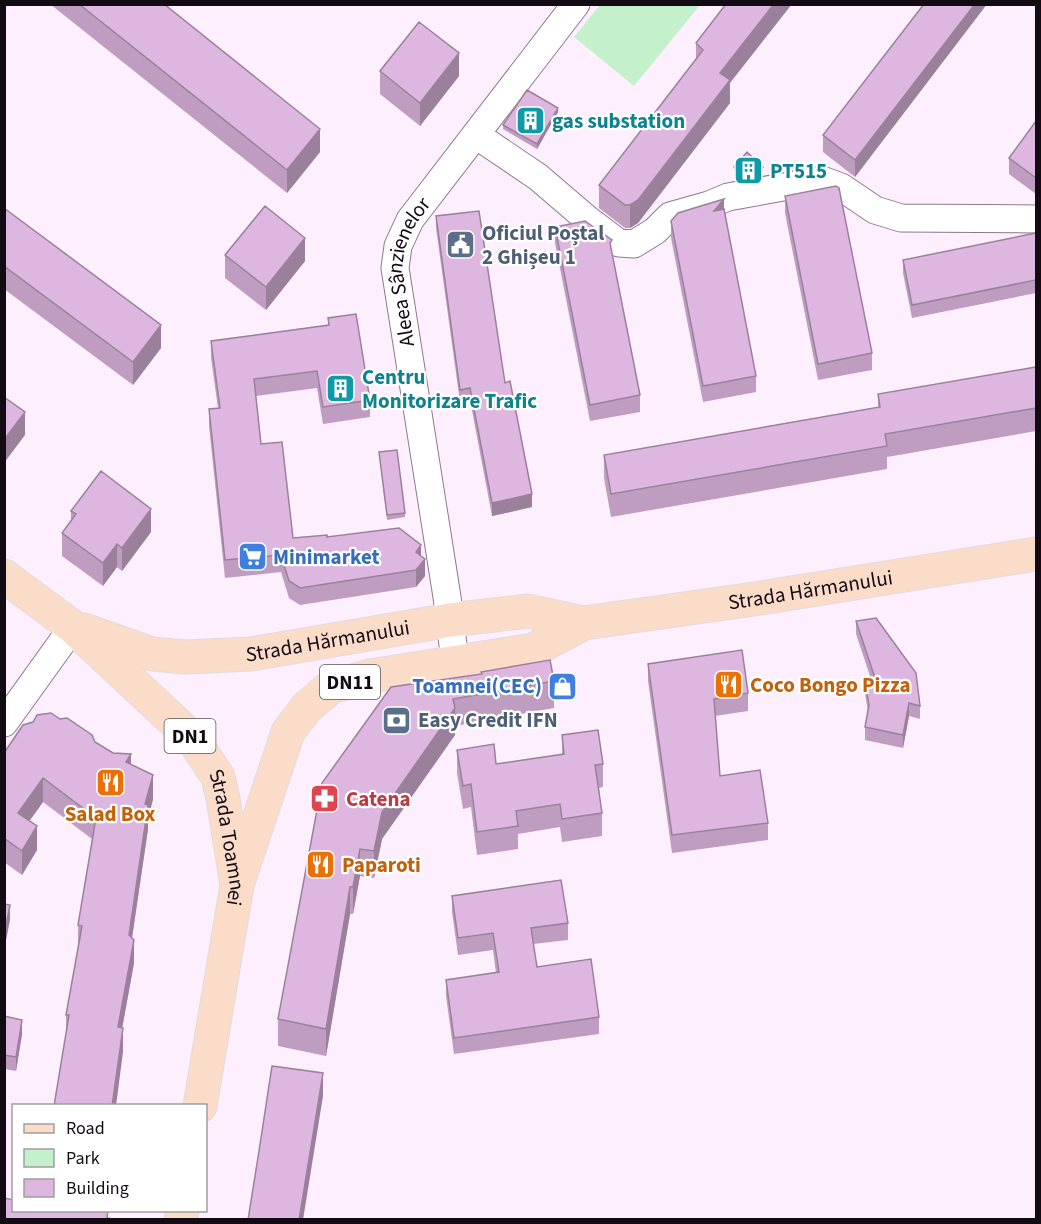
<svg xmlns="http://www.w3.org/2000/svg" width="1041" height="1224" font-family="'Source Sans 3',sans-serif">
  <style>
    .green { fill: #c5f0cc }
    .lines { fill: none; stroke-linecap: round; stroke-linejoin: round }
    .street-casing { stroke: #8e788e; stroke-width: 29 }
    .primary-casing { stroke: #deddde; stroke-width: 35 }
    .street { stroke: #fff; stroke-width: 27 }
    .primary { stroke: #fbdcc9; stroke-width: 33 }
    .wall { fill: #be9dc0 }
    .shaded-wall { fill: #9b809c }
    .building { fill: #ddb7df; stroke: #9b809c; stroke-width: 1.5 }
    .labels { text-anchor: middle; stroke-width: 4.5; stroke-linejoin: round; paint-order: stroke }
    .shield { fill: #fff; stroke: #5a545a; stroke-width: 1.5 }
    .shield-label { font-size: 20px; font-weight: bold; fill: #130b14 }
    .culture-label { font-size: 21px; font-weight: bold; fill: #0d838f; stroke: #fff; text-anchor: start }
    .service-label { font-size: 21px; font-weight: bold; fill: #4e5e75; stroke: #fff; text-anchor: start }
    .street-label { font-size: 21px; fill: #130b14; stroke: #fff }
    .shop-label { font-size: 21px; font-weight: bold; fill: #366cbe; stroke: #fff; text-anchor: start }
    .food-label { font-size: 21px; font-weight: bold; fill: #c56008; stroke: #fff; text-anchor: start }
    .health-label { font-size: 21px; font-weight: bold; fill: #be3a42; stroke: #fff; text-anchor: start }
  </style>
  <rect width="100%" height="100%" fill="#feefff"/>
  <!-- green -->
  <path class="green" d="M 600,5 L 600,4 L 700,5 L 634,86 L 574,37 Z"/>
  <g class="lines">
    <defs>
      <g id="street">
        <path d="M 476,135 L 538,177 L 587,219 L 619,243 L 634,244 L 655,231 L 670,216 L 709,205 L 728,197 L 822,180 L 841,187 L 875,210 L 901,218 L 1036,219"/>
        <path id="s1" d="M 455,661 L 447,597 L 395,268 L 398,246 L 410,220 L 576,4"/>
        <path d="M 4,723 L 73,627"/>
      </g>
      <g id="primary">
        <path id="s2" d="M 4,576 L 73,627 L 192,738 L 218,777 L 223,799 L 237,885 L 200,1106"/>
        <path id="s3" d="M 84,630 L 152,654 L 185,657 L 251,654 L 450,620 L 528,611 L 584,623"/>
        <path id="s4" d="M 237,885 L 288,732 L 307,707 L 331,687 L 370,676 L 533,650 L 584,623 L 754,599 L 1036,554"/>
        <path d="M 181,1220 L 182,1210"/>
      </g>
    </defs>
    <!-- street casing -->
    <use href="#street" class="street-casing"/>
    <!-- primary casing -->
    <use href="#primary" class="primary-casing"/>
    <!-- street -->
    <use href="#street" class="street"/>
    <!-- primary -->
    <use href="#primary" class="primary"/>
  </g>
  <!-- wall -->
  <path class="wall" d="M 50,4 L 164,4 L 320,152 L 287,193 Z
    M 726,4 L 730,103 L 638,223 L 630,228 L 625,228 L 599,208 L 599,185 L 696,60 L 696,43 Z
    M 924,4 L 987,4 L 855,177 L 823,152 L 823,135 Z
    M 380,71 L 459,76 L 420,126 L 380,94 Z
    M 558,112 L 537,149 L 503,129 L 503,125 Z
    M 1036,121 L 1036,194 L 1009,174 L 1009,158 Z
    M 734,167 L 763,171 L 760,175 L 742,178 L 734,171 Z
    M 785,196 L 872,353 L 872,370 L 818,380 L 785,213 Z
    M 4,208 L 161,348 L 133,385 L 4,289 Z
    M 724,210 L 756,376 L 756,392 L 703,402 L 671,238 L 671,221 Z
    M 436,216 L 505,383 L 532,507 L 492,516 L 470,400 L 460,402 L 436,228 Z
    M 555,227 L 612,252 L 640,395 L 640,412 L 590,421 L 555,243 Z
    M 1036,233 L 1036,293 L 912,318 L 903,273 L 903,260 Z
    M 225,255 L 305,261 L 266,310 L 225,278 Z
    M 328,318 L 370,400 L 370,417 L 323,424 L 317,388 L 256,396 L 261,444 L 293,538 L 327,537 L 421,556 L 425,576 L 416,587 L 300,605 L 289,598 L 281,572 L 225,578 L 209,426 L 209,409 L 218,408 L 211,358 L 211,341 L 328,325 Z
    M 1036,367 L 1036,431 L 887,457 L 887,469 L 611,517 L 604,478 L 604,455 L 878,407 L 878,394 Z
    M 379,452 L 405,513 L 405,517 L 387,520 Z
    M 71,511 L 151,532 L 122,571 L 117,567 L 103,586 L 62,556 L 62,533 L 71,520 Z
    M 856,621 L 920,706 L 920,719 L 909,716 L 903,748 L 865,740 L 865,727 L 868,711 L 865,694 L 865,681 L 871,679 L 856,634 Z
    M 648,664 L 748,693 L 748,711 L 715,716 L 720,776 L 768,823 L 768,840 L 672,853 L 648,681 Z
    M 554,681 L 554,708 L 455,726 L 455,735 L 382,839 L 374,878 L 360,876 L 353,914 L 350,914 L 326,1056 L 278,1046 L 278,1019 L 391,687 Z
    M 562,735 L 603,764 L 603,787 L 599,788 L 602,813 L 602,836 L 562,842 L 560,827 L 518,834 L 518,849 L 477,855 L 471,807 L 463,809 L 457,773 L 457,750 L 496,764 L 562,755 Z
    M 95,742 L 131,764 L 153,799 L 148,819 L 148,829 L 132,938 L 134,963 L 122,1028 L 123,1052 L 66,1030 L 66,1015 L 78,949 L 78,925 L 92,839 L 43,802 L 29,821 L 37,850 L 22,875 L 4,862 L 4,753 Z
    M 452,896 L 568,923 L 568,940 L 533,944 L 537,967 L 599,1017 L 599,1034 L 454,1054 L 446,996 L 446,980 L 496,973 L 493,950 L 458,955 L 452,912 Z
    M 4,1016 L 22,1034 L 16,1071 L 4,1069 Z"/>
  <!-- shaded-wall -->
  <path class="shaded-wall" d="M 774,4 L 792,4 L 730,83 L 730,103 L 638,223 L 630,228 L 630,205 L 720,73 Z
    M 975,4 L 987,4 L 855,177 L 855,160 Z
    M 459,53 L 459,76 L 420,126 L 420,103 Z
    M 558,108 L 558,112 L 537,149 L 537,144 Z
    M 320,129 L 320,152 L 287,193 L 287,170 Z
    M 763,167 L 763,171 L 760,175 L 760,171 Z
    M 724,199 L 724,216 L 714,211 Z
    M 305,238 L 305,261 L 266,310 L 266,287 Z
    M 161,325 L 161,348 L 133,385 L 133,362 Z
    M 25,412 L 25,435 L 4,463 L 4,440 Z
    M 532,494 L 532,507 L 492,516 L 492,503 Z
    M 151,509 L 151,532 L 122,571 L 122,548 Z
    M 117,544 L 117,567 L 103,586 L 103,563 Z
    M 421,545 L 421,562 L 416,552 Z
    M 425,559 L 425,576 L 416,587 L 416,570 Z
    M 909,703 L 909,716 L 903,748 L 903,735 Z
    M 455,708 L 455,735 L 382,839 L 374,878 L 374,851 L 382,812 Z
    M 131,754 L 131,778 L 126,762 Z
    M 153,775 L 153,799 L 148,819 L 148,829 L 129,958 L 129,935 L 145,804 Z
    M 43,778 L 43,802 L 18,837 L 18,813 Z
    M 37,826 L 37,850 L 22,875 L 22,851 Z
    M 360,849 L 360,876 L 353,914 L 353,887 Z
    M 350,887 L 350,914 L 326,1056 L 326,1029 Z
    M 10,905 L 10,920 L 4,951 L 4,936 Z
    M 134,940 L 134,963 L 118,1051 L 118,1027 Z
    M 22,1020 L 22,1034 L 16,1071 L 16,1057 Z
    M 123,1028 L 123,1052 L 116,1106 L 112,1106 Z
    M 323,1073 L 323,1096 L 303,1220 L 299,1220 Z"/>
  <!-- building -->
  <path class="building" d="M 79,4 L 164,4 L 320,129 L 287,170 Z
    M 726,4 L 774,4 L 720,73 L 730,80 L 638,200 L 630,205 L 625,205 L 599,185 L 703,50 L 696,43 Z
    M 924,4 L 975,4 L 855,160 L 823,135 Z
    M 419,22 L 459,53 L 420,103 L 380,71 Z
    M 527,90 L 558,108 L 537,144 L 503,125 Z
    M 1036,121 L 1036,178 L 1009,158 Z
    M 747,152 L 763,167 L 760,171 L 742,174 L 734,167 Z
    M 836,186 L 839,188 L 872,353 L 818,364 L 785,196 Z
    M 724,199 L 714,211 L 724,209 L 756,376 L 703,386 L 671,221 L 678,213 Z
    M 265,206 L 305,238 L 266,287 L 225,255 Z
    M 4,208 L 161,325 L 133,362 L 4,266 Z
    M 479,211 L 505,383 L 510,381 L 532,494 L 492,503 L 470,388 L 460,390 L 436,216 Z
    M 585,221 L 612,240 L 610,243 L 640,395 L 590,405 L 555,227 Z
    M 1036,233 L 1036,280 L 912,305 L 903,260 Z
    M 356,314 L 370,400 L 323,407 L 317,371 L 254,379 L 261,444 L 282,442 L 293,538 L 327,535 L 327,537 L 399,528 L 421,545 L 416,552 L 425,559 L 416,570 L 300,588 L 289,581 L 281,555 L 225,560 L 209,409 L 220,408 L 211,341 L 329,325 L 328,318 Z
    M 1036,367 L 1036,408 L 885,434 L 887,446 L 611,494 L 604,455 L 880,407 L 878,394 Z
    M 4,397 L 25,412 L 4,440 Z
    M 397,450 L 405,513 L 387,515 L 379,452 Z
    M 101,471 L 151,509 L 122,548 L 117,544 L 103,563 L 62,533 L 76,514 L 71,511 Z
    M 876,618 L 916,673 L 920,706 L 909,703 L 903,735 L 865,727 L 869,705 L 865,681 L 875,678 L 856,621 Z
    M 742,650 L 748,693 L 714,699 L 720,776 L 760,770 L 768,823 L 672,835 L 648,664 Z
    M 550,660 L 554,681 L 453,699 L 455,708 L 382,812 L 374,851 L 360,849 L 353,887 L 350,887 L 326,1029 L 278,1019 L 322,783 L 391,687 L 482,674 L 481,672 Z
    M 51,713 L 60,719 L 67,718 L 92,735 L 95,742 L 113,753 L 131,754 L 126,762 L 153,775 L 145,804 L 148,805 L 129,935 L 134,940 L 118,1027 L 123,1028 L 112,1106 L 54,1106 L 69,1015 L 66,1015 L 82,926 L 78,925 L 96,818 L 43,778 L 18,813 L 37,826 L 22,851 L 4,838 L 4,753 L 23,725 L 33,722 L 37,715 Z
    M 598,730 L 603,764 L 595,765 L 602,813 L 562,819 L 560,804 L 516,811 L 518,826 L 477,832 L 471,784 L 463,786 L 457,750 L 494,744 L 496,764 L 564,754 L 562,735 Z
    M 561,880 L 568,923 L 531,928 L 537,967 L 591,959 L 599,1017 L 454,1038 L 446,980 L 499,972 L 493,933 L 458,938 L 452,896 Z
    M 4,904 L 10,905 L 4,936 Z
    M 4,1016 L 22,1020 L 16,1057 L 4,1055 Z
    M 272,1066 L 323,1073 L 299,1220 L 248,1220 L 259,1151 Z
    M 4,1198 L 14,1200 L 14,1210 L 108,1210 L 107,1218 L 109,1218 L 109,1220 L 4,1220 Z"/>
  <!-- icons -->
  <defs>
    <symbol id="building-square" viewBox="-11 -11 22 22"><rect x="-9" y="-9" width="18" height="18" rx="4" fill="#0f9aa8" stroke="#fff"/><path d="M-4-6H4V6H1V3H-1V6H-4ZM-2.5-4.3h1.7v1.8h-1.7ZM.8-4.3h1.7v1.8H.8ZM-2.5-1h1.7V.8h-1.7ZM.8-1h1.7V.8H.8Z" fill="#fff"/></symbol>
    <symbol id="civic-square" viewBox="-11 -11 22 22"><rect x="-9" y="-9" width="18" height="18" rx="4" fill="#5c6f8a" stroke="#fff"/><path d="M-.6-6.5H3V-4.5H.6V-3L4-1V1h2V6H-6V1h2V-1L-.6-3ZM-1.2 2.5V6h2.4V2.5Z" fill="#fff"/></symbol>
    <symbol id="supermarket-square" viewBox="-11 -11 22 22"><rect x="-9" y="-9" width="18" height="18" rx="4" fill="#3f7fe0" stroke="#fff"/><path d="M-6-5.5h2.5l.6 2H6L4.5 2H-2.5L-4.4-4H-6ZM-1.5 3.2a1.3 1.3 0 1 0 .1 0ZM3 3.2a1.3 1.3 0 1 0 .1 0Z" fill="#fff"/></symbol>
    <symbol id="restaurant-square" viewBox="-11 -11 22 22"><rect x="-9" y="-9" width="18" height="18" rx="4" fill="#e8710a" stroke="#fff"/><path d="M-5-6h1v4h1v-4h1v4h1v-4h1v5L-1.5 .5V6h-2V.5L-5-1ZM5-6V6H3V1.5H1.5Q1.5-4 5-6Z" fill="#fff"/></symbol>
    <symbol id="shop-square" viewBox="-11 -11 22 22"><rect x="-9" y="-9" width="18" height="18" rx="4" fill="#3f7fe0" stroke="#fff"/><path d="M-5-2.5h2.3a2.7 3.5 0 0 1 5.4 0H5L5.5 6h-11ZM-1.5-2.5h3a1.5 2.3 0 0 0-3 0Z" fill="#fff"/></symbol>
    <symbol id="bank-square" viewBox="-11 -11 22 22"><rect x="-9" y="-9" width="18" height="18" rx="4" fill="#5c6f8a" stroke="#fff"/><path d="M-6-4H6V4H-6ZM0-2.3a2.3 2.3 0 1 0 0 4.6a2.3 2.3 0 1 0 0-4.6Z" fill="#fff"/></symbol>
    <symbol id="pharmacy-square" viewBox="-11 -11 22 22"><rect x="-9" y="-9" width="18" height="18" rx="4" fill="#e0444e" stroke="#fff"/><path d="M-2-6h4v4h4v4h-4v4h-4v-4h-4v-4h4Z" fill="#fff"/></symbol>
  </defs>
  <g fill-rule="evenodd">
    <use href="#building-square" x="514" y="104" width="33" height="33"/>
    <use href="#building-square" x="732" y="154" width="33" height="33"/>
    <use href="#civic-square" x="444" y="228" width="33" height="33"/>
    <use href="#building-square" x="324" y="372" width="33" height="33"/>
    <use href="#supermarket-square" x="236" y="540" width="33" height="33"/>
    <use href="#restaurant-square" x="712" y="668" width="33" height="33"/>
    <use href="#shop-square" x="546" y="670" width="33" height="33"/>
    <use href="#bank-square" x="380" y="704" width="33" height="33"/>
    <use href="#restaurant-square" x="94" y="766" width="33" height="33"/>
    <use href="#pharmacy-square" x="308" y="782" width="33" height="33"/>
    <use href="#restaurant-square" x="304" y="848" width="33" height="33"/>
  </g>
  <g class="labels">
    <!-- shield labels -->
    <g class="shield">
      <rect x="320" y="665" width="60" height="34" rx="4.5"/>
      <rect x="164.5" y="719" width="51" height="34" rx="4.5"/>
    </g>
    <g class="shield-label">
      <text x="350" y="689">DN11</text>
      <text x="190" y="743">DN1</text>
    </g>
    <!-- culture labels -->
    <g class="culture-label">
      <text x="552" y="128">gas substation</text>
      <text x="770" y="178">PT515</text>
      <text x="362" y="384">Centru<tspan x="362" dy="24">Monitorizare Trafic</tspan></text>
    </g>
    <!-- service labels -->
    <g class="service-label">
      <text x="482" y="240">Oficiul Poștal<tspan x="482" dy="24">2 Ghișeu 1</tspan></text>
      <text x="418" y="727">Easy Credit IFN</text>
    </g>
    <!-- street labels -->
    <g class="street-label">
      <text dy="7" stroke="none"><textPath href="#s1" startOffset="396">Aleea Sânzienelor</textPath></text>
      <text dy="7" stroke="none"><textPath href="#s4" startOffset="716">Strada Hărmanului</textPath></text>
      <text dy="7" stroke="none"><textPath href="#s3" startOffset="249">Strada Hărmanului</textPath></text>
      <text dy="7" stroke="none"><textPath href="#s2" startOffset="357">Strada Toamnei</textPath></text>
    </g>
    <!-- shop labels -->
    <g class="shop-label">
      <text x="273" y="564">Minimarket</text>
      <text x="542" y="693" text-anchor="end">Toamnei(CEC)</text>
    </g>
    <!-- food labels -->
    <g class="food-label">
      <text x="750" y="692">Coco Bongo Pizza</text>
      <text x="110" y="821" text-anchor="middle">Salad Box</text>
      <text x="342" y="872">Paparoti</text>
    </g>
    <!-- health labels -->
    <g class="health-label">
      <text x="346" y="806">Catena</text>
    </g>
  </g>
  <!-- border -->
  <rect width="1041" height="1224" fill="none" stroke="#130b14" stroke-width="12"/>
  <!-- legend -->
  <rect x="12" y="1104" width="195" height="108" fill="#ffffff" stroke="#a19da1" stroke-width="1.5"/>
  <rect x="24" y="1124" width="30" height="9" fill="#fbdcc9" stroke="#a19da1" stroke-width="1.5"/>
  <text x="66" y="1134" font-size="18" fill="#130b14">Road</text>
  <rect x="24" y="1149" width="30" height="18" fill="#c5f0cc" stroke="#a19da1" stroke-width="1.5"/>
  <text x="66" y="1164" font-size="18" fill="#130b14">Park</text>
  <rect x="24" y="1179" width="30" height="18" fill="#ddb7df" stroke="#a19da1" stroke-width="1.5"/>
  <text x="66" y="1194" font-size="18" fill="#130b14">Building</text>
</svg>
